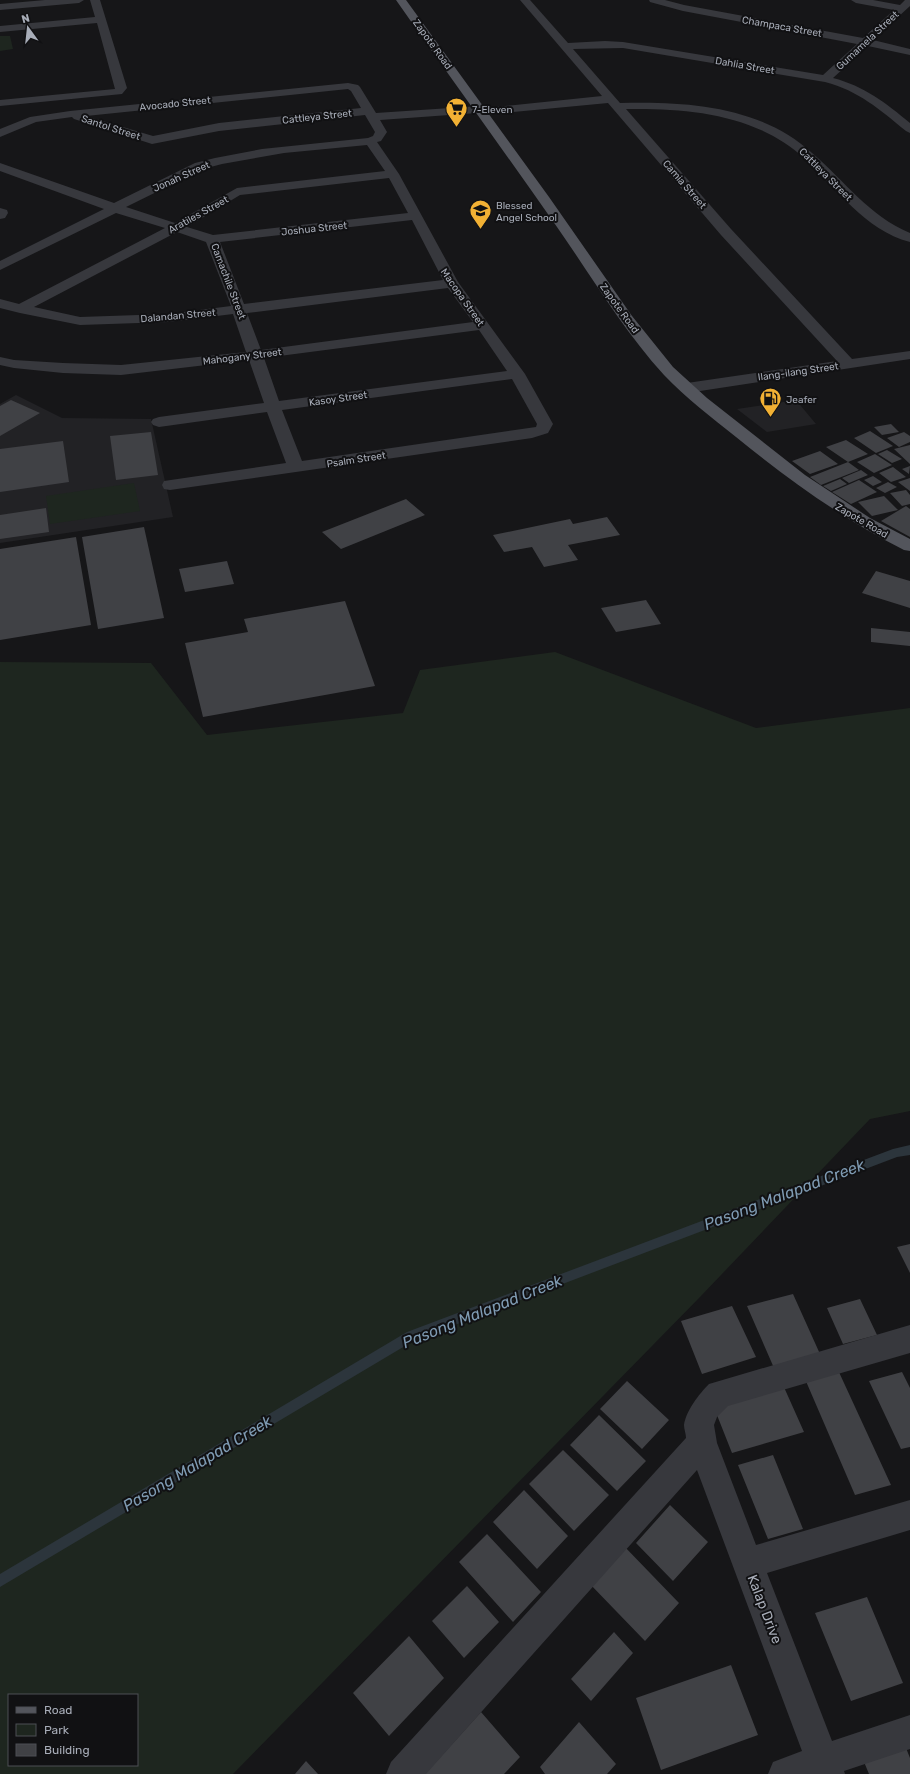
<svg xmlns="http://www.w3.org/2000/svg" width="910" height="1774" font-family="Rubik,sans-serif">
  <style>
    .built { fill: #222225 }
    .green { fill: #1e261f; fill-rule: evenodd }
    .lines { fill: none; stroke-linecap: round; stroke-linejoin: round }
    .stream { fill: #2c353c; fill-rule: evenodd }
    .building { fill: #404145 }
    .minor { fill: #37383d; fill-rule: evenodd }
    .major { fill: #53555c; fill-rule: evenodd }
    .labels { text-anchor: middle; stroke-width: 4; stroke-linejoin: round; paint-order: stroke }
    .far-street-label { font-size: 10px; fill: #a8adb8; stroke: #111113 }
    .far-poi-label { font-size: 10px; fill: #a8adb8; stroke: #111113; text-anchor: start }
    .near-street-label { font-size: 14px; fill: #a8adb8; stroke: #111113 }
    .near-water-label { font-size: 16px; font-style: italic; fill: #7f9bb3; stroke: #111113 }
  </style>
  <rect width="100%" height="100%" fill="#161618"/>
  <!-- built -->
  <path class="built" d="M 16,395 L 62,418 L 151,419 L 173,517 L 0,543 L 0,404 Z
    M 796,400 L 816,424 L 767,432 L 737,409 Z"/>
  <!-- green -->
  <path class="green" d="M 0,36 L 10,36 L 13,49 L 0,51 Z
    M 134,483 L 140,511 L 50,524 L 46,496 Z
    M 555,652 L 756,728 L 910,708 L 910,1111 L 870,1119 L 700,1297 L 233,1774 L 0,1774 L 0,662 L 151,663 L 207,735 L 403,713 L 420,670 ZM 9,1695 L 137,1695 L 137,1765 L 9,1765 Z"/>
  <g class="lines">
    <!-- stream -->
    <path class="stream" d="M 910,1145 L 910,1155 L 897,1157 L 415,1340 L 0,1587 L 0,1574 L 407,1332 L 893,1149 Z"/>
  </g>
  <!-- building -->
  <path class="building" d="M 11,400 L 40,413 L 0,436 L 0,406 Z
    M 891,424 L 899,432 L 882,435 L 874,427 Z
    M 870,431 L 893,446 L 876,453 L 854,438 Z
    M 151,432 L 158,475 L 116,480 L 110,436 Z
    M 904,432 L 910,436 L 910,442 L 899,447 L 887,438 Z
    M 846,440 L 868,454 L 848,462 L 826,447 Z
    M 63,441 L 69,482 L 0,492 L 0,449 Z
    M 910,445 L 910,464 L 894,449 Z
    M 887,450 L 902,459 L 892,463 L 878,454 Z
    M 820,451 L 838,464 L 810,474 L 792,461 Z
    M 875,454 L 892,465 L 874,473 L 857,462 Z
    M 848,462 L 859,470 L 821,485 L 810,477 Z
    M 910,466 L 909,474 L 902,469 Z
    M 893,467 L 906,477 L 891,482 L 879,473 Z
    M 861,470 L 868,475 L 849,483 L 842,478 Z
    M 873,476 L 882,482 L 873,486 L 864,480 Z
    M 910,478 L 910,491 L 898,482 Z
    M 840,479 L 847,484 L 831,491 L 823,486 Z
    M 859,480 L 877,492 L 851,504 L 832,492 Z
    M 888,482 L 897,487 L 885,493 L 876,488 Z
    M 906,490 L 910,495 L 910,504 L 902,506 L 890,493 Z
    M 884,496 L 898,510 L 872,516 L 858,502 Z
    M 406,499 L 425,515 L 341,549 L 322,532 Z
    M 906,506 L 910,509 L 910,537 L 881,521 Z
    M 46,508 L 49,532 L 0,539 L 0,515 Z
    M 607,517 L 620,535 L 568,545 L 578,560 L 544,567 L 532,547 L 504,552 L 493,535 L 570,519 L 573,524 Z
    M 144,527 L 164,618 L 98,629 L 82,537 Z
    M 76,537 L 91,625 L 0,640 L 0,549 Z
    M 227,561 L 234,584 L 185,592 L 179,569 Z
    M 876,571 L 910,581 L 910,608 L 862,593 Z
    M 646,600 L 661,624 L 616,632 L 601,608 Z
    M 345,601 L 375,686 L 203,717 L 185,643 L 248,632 L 244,619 Z
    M 871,628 L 910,632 L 910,646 L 871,642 Z
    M 910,1244 L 910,1273 L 897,1247 Z
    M 793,1294 L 820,1354 L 774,1368 L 747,1306 Z
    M 860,1299 L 877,1335 L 843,1344 L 827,1308 Z
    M 732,1306 L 756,1357 L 702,1374 L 681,1321 Z
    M 838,1370 L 891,1485 L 855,1495 L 805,1379 Z
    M 902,1372 L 910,1388 L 910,1447 L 901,1449 L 869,1381 Z
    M 627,1381 L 669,1420 L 642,1449 L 600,1409 Z
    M 783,1385 L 804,1432 L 732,1453 L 713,1405 Z
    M 599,1415 L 646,1461 L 617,1491 L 570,1445 Z
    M 563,1450 L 609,1495 L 574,1531 L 529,1484 Z
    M 773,1455 L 803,1529 L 768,1539 L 738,1465 Z
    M 524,1490 L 568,1536 L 537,1569 L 493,1522 Z
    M 670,1505 L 708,1542 L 673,1581 L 636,1543 Z
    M 487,1534 L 541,1592 L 513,1622 L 459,1562 Z
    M 622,1544 L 679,1603 L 645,1641 L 588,1582 Z
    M 467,1586 L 499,1622 L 464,1658 L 432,1621 Z
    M 867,1597 L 903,1683 L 851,1701 L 815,1613 Z
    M 614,1632 L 633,1653 L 591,1701 L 571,1679 Z
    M 409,1636 L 444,1678 L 389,1736 L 353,1693 Z
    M 731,1665 L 758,1735 L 661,1770 L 636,1698 Z
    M 481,1712 L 520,1757 L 504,1774 L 425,1774 Z
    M 579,1722 L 616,1764 L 607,1774 L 545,1774 L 540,1767 Z
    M 904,1743 L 910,1758 L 910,1774 L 869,1774 L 862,1757 Z
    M 306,1761 L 318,1774 L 295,1774 Z"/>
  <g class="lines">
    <!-- minor -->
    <path class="minor" d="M 45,0 L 84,0 L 79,3 L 0,10 L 0,4 Z
      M 90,0 L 100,0 L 127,88 L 122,94 L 0,106 L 0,100 L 115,89 L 97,23 L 0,32 L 0,26 L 95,17 Z
      M 520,0 L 530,0 L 568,43 L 605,41 L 623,42 L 823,75 L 857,44 L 683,11 L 650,2 L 649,0 L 665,0 L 684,5 L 863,38 L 894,10 L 856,3 L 851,0 L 873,0 L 900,5 L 905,0 L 910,0 L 910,6 L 873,40 L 910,49 L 910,55 L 868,46 L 833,78 C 864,86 886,103 910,123 L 910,133 L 906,131 C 879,109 859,91 825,82 L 623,48 L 573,49 L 620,103 C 686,101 761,106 812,153 C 845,181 869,216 910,233 L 910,242 C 864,230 837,188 804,158 C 756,114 688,108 626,109 L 731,229 L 852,359 L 910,351 L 910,359 L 687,393 L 682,391 L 679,388 L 682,385 L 687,383 L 837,361 L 721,235 L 608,103 L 482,115 L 477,113 L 380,120 L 387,132 L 381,141 L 377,142 L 399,174 L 458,282 L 525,374 L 553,424 L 548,433 L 532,438 L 170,490 L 164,489 L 162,485 L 164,481 L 286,463 L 267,412 L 159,427 L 153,425 L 151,422 L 153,419 L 159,417 L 264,403 L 249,360 L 121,375 L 63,373 L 14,368 L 0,365 L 0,357 L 14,360 L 63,363 L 121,365 L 246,352 L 233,314 L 168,322 L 80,325 L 20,313 L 0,308 L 0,299 L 19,304 L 165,228 L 116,213 L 0,270 L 0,261 L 104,209 L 0,171 L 0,163 L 114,203 L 195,163 L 215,158 L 262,149 L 368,138 L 373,136 L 375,132 L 365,115 L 219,131 L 152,144 L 74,119 L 72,117 L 36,122 L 0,137 L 0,129 L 30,117 L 70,111 L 348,83 L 358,85 L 360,87 L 376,113 L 480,106 L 485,108 L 602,96 ZM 348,89 L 351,91 L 361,108 L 219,123 L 153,136 L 86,116 ZM 367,145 L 385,171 L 237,188 L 175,223 L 126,207 L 203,169 L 222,164 L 284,153 ZM 389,178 L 408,213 L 213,235 L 187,227 L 240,195 ZM 412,220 L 443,280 L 244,304 L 220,242 ZM 177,232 L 206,242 L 231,306 L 168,314 L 80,317 L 34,307 ZM 448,288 L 473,322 L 261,350 L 247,313 ZM 479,330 L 507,371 L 279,401 L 264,358 ZM 512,379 L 537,424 L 536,427 L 302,461 L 282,410 Z
      M 0,208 L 7,210 L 8,213 L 5,218 L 0,219 Z
      M 910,1325 L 910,1353 L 728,1406 L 717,1417 L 714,1425 L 717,1443 L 756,1545 L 910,1500 L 910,1530 L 767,1573 L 832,1741 L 910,1715 L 910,1749 L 844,1771 L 845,1774 L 768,1774 L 773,1762 L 802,1751 L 697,1470 L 426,1774 L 386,1774 L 391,1762 L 686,1438 C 686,1434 684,1429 684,1425 C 686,1411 699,1394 709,1384 Z"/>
    <!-- major -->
    <path class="major" d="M 396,0 L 406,0 L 549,197 L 632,316 L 673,367 L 707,398 L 805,475 L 870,518 L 910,539 L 910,551 L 904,550 C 843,519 789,480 736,437 C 712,418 686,398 664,375 C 623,330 592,277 557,227 C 504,151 449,76 396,0 Z"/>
  </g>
  <!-- icons -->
  <defs>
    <symbol id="supermarket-pin" viewBox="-11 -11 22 30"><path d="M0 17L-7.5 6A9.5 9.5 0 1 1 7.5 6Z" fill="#f2b134" stroke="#111113"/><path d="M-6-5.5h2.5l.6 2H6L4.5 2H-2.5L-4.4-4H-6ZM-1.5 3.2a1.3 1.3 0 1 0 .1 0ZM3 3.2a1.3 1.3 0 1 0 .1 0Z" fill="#111"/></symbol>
    <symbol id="school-pin" viewBox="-11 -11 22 30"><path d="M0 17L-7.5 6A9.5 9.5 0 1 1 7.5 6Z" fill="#f2b134" stroke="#111113"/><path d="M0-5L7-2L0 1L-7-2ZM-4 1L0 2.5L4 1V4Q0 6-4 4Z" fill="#111"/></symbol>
    <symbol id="fuel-pin" viewBox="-11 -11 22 30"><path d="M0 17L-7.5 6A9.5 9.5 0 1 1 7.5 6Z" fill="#f2b134" stroke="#111113"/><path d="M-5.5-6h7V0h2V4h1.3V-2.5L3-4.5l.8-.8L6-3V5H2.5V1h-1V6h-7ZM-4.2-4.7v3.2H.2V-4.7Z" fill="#111"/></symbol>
  </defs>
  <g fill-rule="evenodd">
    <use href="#supermarket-pin" x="444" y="96" width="25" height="34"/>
    <use href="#school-pin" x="468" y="198" width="25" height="34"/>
    <use href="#fuel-pin" x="758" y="386" width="25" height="34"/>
  </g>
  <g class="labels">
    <!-- far-street labels -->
    <g class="far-street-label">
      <text transform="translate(782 26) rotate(10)" y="4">Champaca Street</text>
      <text transform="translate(867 40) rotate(-43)" y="4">Gumamela Street</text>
      <text transform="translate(433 44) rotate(54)" y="4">Zapote Road</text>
      <text transform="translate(745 65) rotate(10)" y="4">Dahlia Street</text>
      <text transform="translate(175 103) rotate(-6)" y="4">Avocado Street</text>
      <text transform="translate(317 116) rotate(-6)" y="4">Cattleya Street</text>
      <text transform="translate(111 127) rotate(18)" y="4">Santol Street</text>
      <text transform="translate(826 174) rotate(45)" y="4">Cattleya Street</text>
      <text transform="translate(181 176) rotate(-24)" y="4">Jonah Street</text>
      <text transform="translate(685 184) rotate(49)" y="4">Camia Street</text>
      <text transform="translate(198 214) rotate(-29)" y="4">Aratiles Street</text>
      <text transform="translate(314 228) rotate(-6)" y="4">Joshua Street</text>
      <text transform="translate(229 281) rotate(69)" y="4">Camachile Street</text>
      <text transform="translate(463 297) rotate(55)" y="4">Macopa Street</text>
      <text transform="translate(620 308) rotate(54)" y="4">Zapote Road</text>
      <text transform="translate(178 315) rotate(-5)" y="4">Dalandan Street</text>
      <text transform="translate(242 356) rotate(-7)" y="4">Mahogany Street</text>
      <text transform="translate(798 371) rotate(-8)" y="4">Ilang-ilang Street</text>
      <text transform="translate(338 398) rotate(-8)" y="4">Kasoy Street</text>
      <text transform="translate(356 459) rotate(-9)" y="4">Psalm Street</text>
      <text transform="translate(862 520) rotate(30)" y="4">Zapote Road</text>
    </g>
    <!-- far-poi labels -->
    <g class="far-poi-label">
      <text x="472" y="113">7-Eleven</text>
      <text x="496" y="209">Blessed<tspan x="496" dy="12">Angel School</tspan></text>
      <text x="786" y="403">Jeafer</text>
    </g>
    <!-- near-street labels -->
    <g class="near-street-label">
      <text transform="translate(765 1609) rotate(69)" y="5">Kalap Drive</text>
    </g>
    <!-- near-water labels -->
    <g class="near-water-label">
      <text transform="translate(784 1194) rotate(-21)" y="6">Pasong Malapad Creek</text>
      <text transform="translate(482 1311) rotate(-22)" y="6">Pasong Malapad Creek</text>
      <text transform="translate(197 1463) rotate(-31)" y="6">Pasong Malapad Creek</text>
    </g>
  </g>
  <!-- legend -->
  <rect x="8" y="1694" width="130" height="72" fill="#111113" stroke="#4d4f55"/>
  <rect x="16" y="1707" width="20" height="6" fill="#53555c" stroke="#4d4f55"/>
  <text x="44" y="1714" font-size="12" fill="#a8adb8">Road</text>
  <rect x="16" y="1724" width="20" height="12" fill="#1e261f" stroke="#4d4f55"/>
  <text x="44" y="1734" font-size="12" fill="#a8adb8">Park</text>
  <rect x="16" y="1744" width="20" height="12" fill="#404145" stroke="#4d4f55"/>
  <text x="44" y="1754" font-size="12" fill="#a8adb8">Building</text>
  <!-- north arrow -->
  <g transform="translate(28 28) rotate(345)" stroke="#111113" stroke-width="3" paint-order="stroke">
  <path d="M0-3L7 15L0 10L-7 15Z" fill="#a8adb8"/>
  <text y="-6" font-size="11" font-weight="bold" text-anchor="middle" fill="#a8adb8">N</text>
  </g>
</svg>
